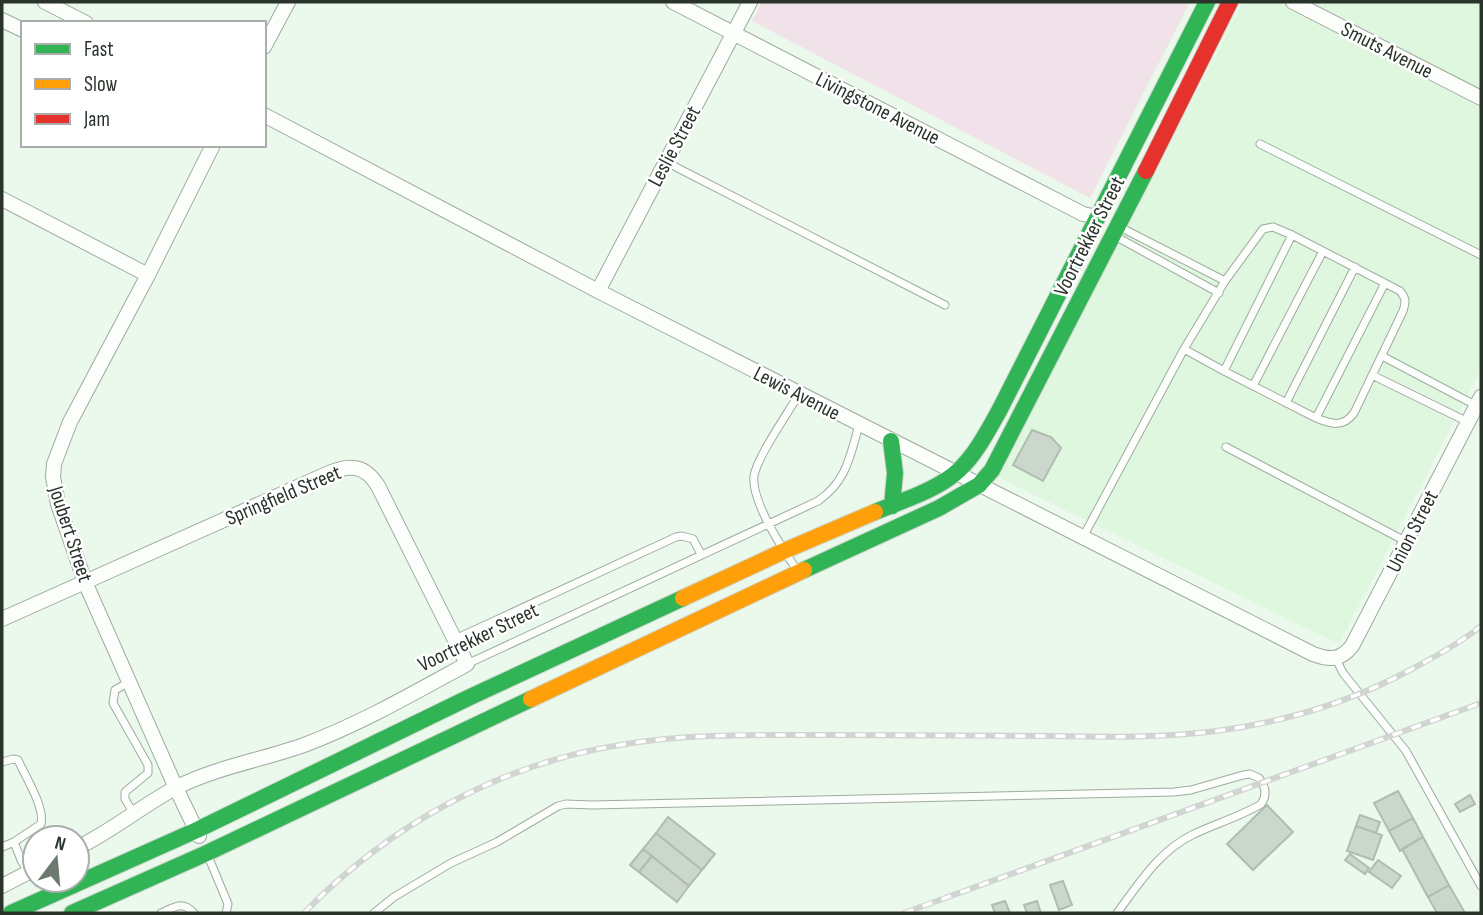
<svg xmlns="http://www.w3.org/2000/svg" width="1483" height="915" font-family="'Sofia Sans Condensed',sans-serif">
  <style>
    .built { fill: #dff7df }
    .green { fill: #f1e2e9 }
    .building { fill: #cbd7cc; stroke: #b0bbb1; stroke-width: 2 }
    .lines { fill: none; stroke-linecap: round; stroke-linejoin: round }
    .lane-casing { stroke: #9faba0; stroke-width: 9 }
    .street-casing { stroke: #9faba0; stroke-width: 16 }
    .fast-casing { stroke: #cdd4cd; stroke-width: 18 }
    .slow-casing { stroke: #cdd4cd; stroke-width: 18 }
    .jam-casing { stroke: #cdd4cd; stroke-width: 18 }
    .lane { stroke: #fcfefc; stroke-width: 7 }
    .street { stroke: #fcfefc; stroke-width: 14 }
    .fast { stroke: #30b455; stroke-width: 16 }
    .slow { stroke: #ff9f0a; stroke-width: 16 }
    .jam { stroke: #e5322d; stroke-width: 16 }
    .rail-casing { stroke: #d1d5d2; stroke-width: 6 }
    .rail { stroke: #fff; stroke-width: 3.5; stroke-dasharray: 10; stroke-linecap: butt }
    .labels { text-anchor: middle; stroke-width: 5; stroke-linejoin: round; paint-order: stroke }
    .street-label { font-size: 21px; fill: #2a342b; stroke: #fff }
  </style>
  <rect width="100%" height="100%" fill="#eaf9eb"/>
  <!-- built -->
  <path class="built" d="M 1243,2 L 1481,2 L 1481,369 L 1339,644 L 998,477 Z"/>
  <!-- green -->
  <path class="green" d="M 762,2 L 1190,2 L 1090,198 L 752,21 Z"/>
  <!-- building -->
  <path class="building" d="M 1032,430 L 1051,437 L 1061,448 L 1043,481 L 1013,465 Z
    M 1398,791 L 1413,818 L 1389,831 L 1374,803 Z
    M 1470,795 L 1475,804 L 1460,812 L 1455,804 Z
    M 1267,805 L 1293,832 L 1253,870 L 1227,844 Z
    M 1360,815 L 1380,822 L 1376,833 L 1356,826 Z
    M 668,817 L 715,854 L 702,870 L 656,833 Z
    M 1413,818 L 1423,837 L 1400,851 L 1389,831 Z
    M 1356,826 L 1382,835 L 1373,860 L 1347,851 Z
    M 656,833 L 702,870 L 689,886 L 643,849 Z
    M 1423,837 L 1449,885 L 1428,897 L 1402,849 Z
    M 643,849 L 652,856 L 639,872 L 630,865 Z
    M 1350,854 L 1369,868 L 1365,874 L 1345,860 Z
    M 652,856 L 689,886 L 677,902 L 639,872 Z
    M 1378,860 L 1401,876 L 1392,888 L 1369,872 Z
    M 1063,881 L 1072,905 L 1059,910 L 1050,885 Z
    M 1449,885 L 1465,913 L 1437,913 L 1428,897 Z
    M 1005,901 L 1010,913 L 995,913 L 992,905 Z
    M 1037,901 L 1041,913 L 1027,913 L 1024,905 Z"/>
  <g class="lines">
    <defs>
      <path id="lane" d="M 1260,144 L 1481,255
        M 666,162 L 945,305
        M 1120,227 L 1225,281
        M 1115,236 L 1219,293
        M 1382,356 L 1477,406
        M 1224,371 L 1292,235
        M 1372,375 L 1468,422
        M 1253,386 L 1323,251
        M 1286,403 L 1355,267
        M 1316,418 L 1385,283
        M 1226,447 L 1407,542
        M 1083,537 L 1184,349 L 1225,281 L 1263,229 L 1273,227 L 1292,235 L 1400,291 C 1406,298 1406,302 1403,311 L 1354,413 C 1343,428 1331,424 1316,418 L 1224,371 L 1184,349
        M 797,570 C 783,550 751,501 754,476 C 757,457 788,413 799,394
        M 455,639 L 676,537 L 682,536 L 693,539 L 701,554
        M 1336,659 L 1343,673 L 1406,751 L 1481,886
        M 467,664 L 818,501 C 847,481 850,456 859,425
        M 129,682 L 115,690 L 113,703 L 148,765 L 148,773 L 125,792 L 125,799 L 134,814
        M 2,762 L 13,759 L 18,760 C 25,776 45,807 41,824 L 14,842 L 2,847
        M 14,842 L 21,860 L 28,872
        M 208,856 L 228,904 L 226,913
        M 161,913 C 175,907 182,900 194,913
        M 374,913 L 394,897 L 451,863 L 497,842 L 558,806 L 566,804 L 592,805 L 1174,792 L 1191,790 L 1243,775 L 1250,774 L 1259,778 C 1265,786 1268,795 1261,804 C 1240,817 1214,824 1192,835 C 1159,851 1138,885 1117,913"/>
      <path id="street" d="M 45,2 L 86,23
        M 673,2 L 1083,214 L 1098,217
        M 1293,2 L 1481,98
        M 2,20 L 23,30
        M 264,47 L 288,2
        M 264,115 L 598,291 L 1313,654 C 1329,660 1340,661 1352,646 L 1481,397
        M 2,199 L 148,275
        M 598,291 L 750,2
        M 2,619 L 329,473 C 350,464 365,465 378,486 L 467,664 C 414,693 360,724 304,745 C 262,760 217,767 177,787 C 143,805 112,831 77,848
        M 199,836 L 176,788 L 85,582 L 58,504 L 53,477 L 54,464 L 70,422 L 148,275 L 213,145
        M 2,886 L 35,869"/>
      <path id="fast" d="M 891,441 L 895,473 L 892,506
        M 875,512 C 901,501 938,490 959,470 C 976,454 987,432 999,411 L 1207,2
        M 804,570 L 939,508 L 979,485 L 992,470 L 1146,171
        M 11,913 L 197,830 L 468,698 L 683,598
        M 72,913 L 207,853 L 531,699"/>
      <path id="slow" d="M 683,598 L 784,551 L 875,512
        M 531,699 L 804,570"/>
      <path id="jam" d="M 1146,171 L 1230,2"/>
    </defs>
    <!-- lane casing -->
    <use href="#lane" class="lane-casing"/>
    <!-- street casing -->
    <use href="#street" class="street-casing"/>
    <!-- fast casing -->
    <use href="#fast" class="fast-casing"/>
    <!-- slow casing -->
    <use href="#slow" class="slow-casing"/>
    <!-- jam casing -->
    <use href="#jam" class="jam-casing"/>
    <!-- lane -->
    <use href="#lane" class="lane"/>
    <!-- street -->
    <use href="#street" class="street"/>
    <!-- fast -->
    <use href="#fast" class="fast"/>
    <!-- slow -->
    <use href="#slow" class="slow"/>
    <!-- jam -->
    <use href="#jam" class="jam"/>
    <defs>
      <path id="rail" d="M 304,913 C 388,826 500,764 620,745 C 688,733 758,735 827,735 C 902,735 977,736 1053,736 C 1107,737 1162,738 1216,731 C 1285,722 1351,702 1412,669 C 1436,656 1460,643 1481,626
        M 904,913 L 1481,703"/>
    </defs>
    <!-- rail casing -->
    <use href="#rail" class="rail-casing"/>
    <!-- rail -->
    <use href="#rail" class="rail"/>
  </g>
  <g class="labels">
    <!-- street labels -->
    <g class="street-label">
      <text transform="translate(1387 50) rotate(27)" y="7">Smuts Avenue</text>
      <text transform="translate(878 108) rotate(27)" y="7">Livingstone Avenue</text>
      <text transform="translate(674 146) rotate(-62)" y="7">Leslie Street</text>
      <text transform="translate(1089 236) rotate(-63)" y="7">Voortrekker Street</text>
      <text transform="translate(797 393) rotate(27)" y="7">Lewis Avenue</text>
      <text transform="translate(283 495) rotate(-23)" y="7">Springfield Street</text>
      <text transform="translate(1412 531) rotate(-63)" y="7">Union Street</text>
      <text transform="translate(71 534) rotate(72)" y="7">Joubert Street</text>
      <text transform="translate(478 637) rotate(-26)" y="7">Voortrekker Street</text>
    </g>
  </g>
  <!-- border -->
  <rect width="1483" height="915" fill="none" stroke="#2a342b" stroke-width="7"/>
  <!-- legend -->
  <rect x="21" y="21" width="245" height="126" fill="#ffffff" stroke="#aaaeaa" stroke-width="2"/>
  <rect x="35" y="44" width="35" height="10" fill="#30b455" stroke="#aaaeaa" stroke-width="2"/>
  <text x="84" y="56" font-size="21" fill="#2a342b">Fast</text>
  <rect x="35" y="79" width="35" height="10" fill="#ff9f0a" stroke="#aaaeaa" stroke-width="2"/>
  <text x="84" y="91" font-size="21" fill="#2a342b">Slow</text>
  <rect x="35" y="114" width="35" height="10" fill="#e5322d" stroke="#aaaeaa" stroke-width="2"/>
  <text x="84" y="126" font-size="21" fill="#2a342b">Jam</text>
  <!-- north arrow -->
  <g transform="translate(56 859) rotate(16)"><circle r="33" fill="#ffffff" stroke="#aaaeaa" stroke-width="2"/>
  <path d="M0-5L12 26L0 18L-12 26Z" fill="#6d796e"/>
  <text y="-10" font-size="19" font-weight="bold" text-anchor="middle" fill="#2a342b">N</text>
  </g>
</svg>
